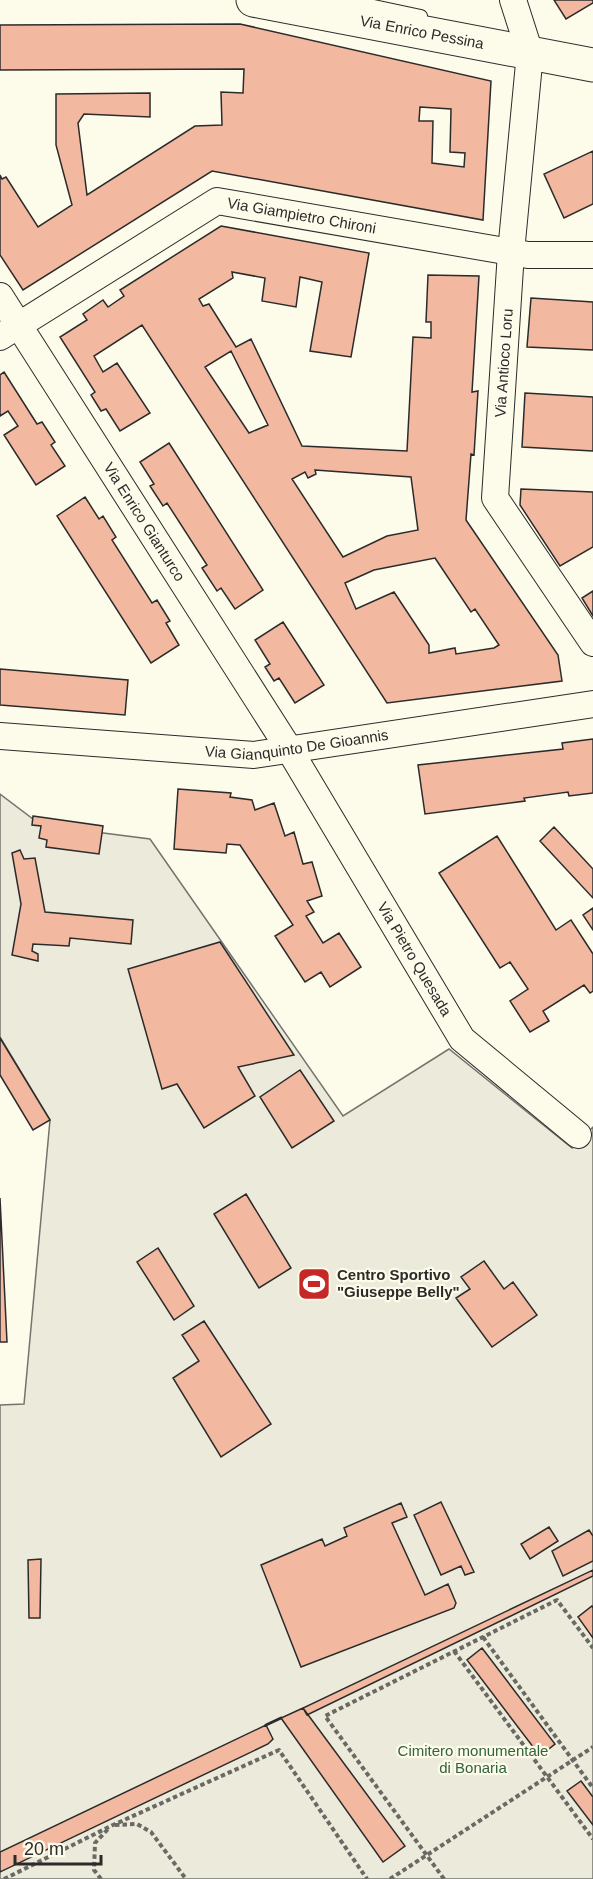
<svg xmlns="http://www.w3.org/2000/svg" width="593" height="1879" font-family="Arial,sans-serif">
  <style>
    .green { fill: #ecebdb; stroke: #74746e; stroke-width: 1.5 }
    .building { fill: #f2b8a0; stroke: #2b2b2b; stroke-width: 1.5; fill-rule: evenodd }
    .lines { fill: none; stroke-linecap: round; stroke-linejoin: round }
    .lane-casing { stroke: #2b2b2b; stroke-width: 14 }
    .street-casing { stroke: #2b2b2b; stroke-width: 28 }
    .secondary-casing { stroke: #2b2b2b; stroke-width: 35 }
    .path { stroke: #6a6964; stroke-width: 4; stroke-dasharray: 4.5 3; stroke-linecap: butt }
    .lane { stroke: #fdfbea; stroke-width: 12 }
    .street { stroke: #fdfbea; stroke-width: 26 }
    .secondary { stroke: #fdfbea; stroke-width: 33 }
    .wall { stroke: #2b2b2b; stroke-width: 3 }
    .labels { text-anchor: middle; stroke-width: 4.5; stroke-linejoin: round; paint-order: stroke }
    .street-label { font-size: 15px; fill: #2b2b2b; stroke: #fdfbea }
    .poi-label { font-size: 15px; font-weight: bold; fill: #2b2b2b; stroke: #fdfbea; text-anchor: start }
    .park-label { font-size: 15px; fill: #34623c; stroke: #fdfbea }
  </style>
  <rect width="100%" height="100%" fill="#fdfbea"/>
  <!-- green -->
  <path class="green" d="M 0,794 L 41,825 L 150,839 L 343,1116 L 449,1049 L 572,1148 L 593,1127 L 593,1879 L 0,1879 L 0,1405 L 24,1404 L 50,1120 L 0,1037 Z"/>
  <!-- building -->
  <path class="building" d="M 554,0 L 593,0 L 593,3 L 566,19 Z
    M 240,24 L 491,81 L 483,220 L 212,171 L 23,290 L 0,255 L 0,175 L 2,179 L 6,177 L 38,227 L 72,205 L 56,145 L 56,94 L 150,93 L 150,117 L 84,114 L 78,123 L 87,195 L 195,126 L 222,125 L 221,92 L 243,93 L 244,69 L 0,70 L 0,25 ZM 420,107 L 451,109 L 450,152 L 465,153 L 464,167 L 432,163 L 433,121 L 419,121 Z
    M 593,151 L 593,204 L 564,218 L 544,174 Z
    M 221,226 L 369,253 L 351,357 L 310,351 L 322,282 L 300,277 L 296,307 L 262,301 L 265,278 L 232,272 L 233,278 L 199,299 L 203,306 L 209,304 L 236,347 L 251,339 L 302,446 L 407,451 L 413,337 L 431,338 L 431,322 L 426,322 L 428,275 L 479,276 L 472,392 L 478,391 L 474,455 L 471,454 L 466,520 L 558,655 L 562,681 L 387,703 L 142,325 L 94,356 L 103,372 L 117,363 L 150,413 L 120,431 L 106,409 L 101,411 L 91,395 L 95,392 L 60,337 L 87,320 L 83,314 L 103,300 L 108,307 L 124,296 L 120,290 ZM 231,351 L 268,425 L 249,433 L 205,367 ZM 315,470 L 411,477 L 418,530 L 387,536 L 343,557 L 292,479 L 305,472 L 308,478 L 316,474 ZM 435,558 L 471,612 L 475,609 L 499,645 L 494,648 L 456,654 L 455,648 L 429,653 L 429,645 L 394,592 L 356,609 L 345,583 L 374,570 Z
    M 531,298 L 593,302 L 593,350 L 527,347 Z
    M 4,372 L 37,424 L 42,422 L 55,442 L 51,445 L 65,466 L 36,485 L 4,435 L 18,426 L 8,411 L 0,416 L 0,375 Z
    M 525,393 L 593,397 L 593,451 L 522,447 Z
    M 169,443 L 263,590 L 235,609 L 221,588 L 217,591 L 202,568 L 207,565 L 167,503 L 163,506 L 150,486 L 154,484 L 140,462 Z
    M 521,489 L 593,492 L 593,547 L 560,566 L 520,505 Z
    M 85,497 L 99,519 L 103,516 L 116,537 L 112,540 L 152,603 L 157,600 L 170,621 L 166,623 L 179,645 L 151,663 L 57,516 Z
    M 593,591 L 593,616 L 582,598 Z
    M 283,622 L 324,685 L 295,703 L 279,678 L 274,681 L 265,667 L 270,664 L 255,640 Z
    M 0,669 L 128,680 L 125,715 L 0,705 Z
    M 593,739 L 593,793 L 569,796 L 568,792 L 524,798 L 525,801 L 425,814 L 418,765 L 563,749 L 562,743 Z
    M 178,789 L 231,793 L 230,797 L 252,800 L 255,810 L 274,803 L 285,836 L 294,832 L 303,864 L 312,862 L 322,896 L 307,901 L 314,912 L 306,916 L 323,943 L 339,933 L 361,967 L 330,987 L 321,972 L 305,982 L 275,936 L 293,925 L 240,845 L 227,844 L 226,853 L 174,849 Z
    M 33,816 L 103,826 L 99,854 L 46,847 L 47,840 L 39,838 L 41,826 L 32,825 Z
    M 554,827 L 593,869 L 593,898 L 540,841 Z
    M 497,836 L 556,930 L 571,920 L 593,954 L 593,991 L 590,993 L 584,985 L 543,1011 L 549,1021 L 530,1032 L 510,1001 L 528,989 L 510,962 L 500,968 L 439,873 Z
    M 20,850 L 24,859 L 35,858 L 45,912 L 133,920 L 131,944 L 70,938 L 69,946 L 33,944 L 32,951 L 38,954 L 38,961 L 12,955 L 21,904 L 12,853 Z
    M 593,908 L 593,930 L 583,915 Z
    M 220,942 L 294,1055 L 238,1067 L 255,1096 L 204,1128 L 177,1084 L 162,1089 L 128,969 Z
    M 0,1038 L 50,1120 L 33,1130 L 0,1075 Z
    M 300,1070 L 334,1121 L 292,1148 L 260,1097 Z
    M 246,1194 L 291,1268 L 259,1288 L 214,1214 Z
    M 0,1198 L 7,1342 L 0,1342 Z
    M 158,1248 L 194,1306 L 174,1320 L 137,1262 Z
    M 484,1261 L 504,1289 L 513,1282 L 537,1315 L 492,1347 L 456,1298 L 470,1289 L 461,1277 Z
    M 204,1321 L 271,1424 L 221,1457 L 173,1378 L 199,1361 L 182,1335 Z
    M 441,1502 L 474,1572 L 465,1575 L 461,1566 L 441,1575 L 414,1515 Z
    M 401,1503 L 407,1517 L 392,1523 L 425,1595 L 448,1584 L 456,1603 L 454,1608 L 301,1667 L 261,1565 L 322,1539 L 325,1546 L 347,1536 L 344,1528 Z
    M 549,1527 L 558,1541 L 530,1559 L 521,1544 Z
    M 589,1530 L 593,1536 L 593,1561 L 563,1576 L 552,1551 Z
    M 41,1559 L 40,1618 L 29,1618 L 28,1560 Z
    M 593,1570 L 593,1576 L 307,1715 L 303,1708 Z
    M 592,1606 L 593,1608 L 593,1638 L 578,1617 Z
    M 482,1648 L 555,1744 L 540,1756 L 467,1660 Z
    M 303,1708 L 405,1846 L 383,1862 L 281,1718 Z
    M 266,1725 L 273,1739 L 268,1744 L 0,1872 L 0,1852 Z
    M 581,1781 L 593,1797 L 593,1825 L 567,1791 Z"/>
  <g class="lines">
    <defs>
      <path id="lane" d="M 345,0 L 421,16"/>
      <g id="street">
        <path d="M 513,0 L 530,53 L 511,252 L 495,498 L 593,643"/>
        <path id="s1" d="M 0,296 L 289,749 L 462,1039 L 578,1135"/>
        <path id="s2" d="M 0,337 L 217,201 L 528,255 L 593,255"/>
        <path id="s3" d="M 0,736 L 254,755 L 593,704"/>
      </g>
      <g id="secondary">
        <path id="s4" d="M 253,0 L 593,65"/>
      </g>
    </defs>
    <!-- lane casing -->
    <use href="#lane" class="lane-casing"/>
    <!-- street casing -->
    <use href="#street" class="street-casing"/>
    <!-- secondary casing -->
    <use href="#secondary" class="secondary-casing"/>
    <!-- path -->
    <path class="path" d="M 483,1637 L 593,1788
      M 454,1651 L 593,1839
      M 115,1825 L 137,1824 L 151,1832 L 186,1879
      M 4,1879 L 113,1825 L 279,1750 L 367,1879
      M 101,1879 L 94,1870 L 95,1843 L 109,1828
      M 390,1879 L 593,1747
      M 444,1879 L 325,1716 L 557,1600 L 593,1648"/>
    <!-- lane -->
    <use href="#lane" class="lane"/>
    <!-- street -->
    <use href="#street" class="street"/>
    <!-- secondary -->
    <use href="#secondary" class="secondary"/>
    <!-- wall -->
    <path class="wall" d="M 266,1725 L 281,1718"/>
  </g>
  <!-- icons -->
  <defs>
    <symbol id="stadium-square" viewBox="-11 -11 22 22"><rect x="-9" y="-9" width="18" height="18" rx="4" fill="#c62828" stroke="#fdfbea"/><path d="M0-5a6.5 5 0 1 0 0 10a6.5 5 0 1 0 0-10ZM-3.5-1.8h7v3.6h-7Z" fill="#fff"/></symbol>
  </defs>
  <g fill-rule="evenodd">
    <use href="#stadium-square" x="295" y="1265" width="38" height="38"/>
  </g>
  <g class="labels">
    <!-- street labels -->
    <g class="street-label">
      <text dy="5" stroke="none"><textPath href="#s4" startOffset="172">Via Enrico Pessina</textPath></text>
      <text dy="5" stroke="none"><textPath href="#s2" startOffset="342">Via Giampietro Chironi</textPath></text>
      <text transform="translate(504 363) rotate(-86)" y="5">Via Antioco Loru</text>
      <text dy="5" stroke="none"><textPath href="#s1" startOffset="268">Via Enrico Gianturco</textPath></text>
      <text dy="5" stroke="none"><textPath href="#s3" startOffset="298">Via Gianquinto De Gioannis</textPath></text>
      <text dy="5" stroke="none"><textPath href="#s1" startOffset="782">Via Pietro Quesada</textPath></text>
    </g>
    <!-- poi labels -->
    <g class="poi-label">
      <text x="337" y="1280">Centro Sportivo<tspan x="337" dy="17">"Giuseppe Belly"</tspan></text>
    </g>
    <!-- park labels -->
    <g class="park-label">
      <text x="473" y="1756">Cimitero monumentale<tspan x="473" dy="17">di Bonaria</tspan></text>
    </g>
  </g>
  <!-- scale -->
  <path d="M15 1855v9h86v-9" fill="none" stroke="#2b2b2b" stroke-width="3"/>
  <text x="24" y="1855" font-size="18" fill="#2b2b2b" stroke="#fdfbea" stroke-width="4.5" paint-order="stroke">20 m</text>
</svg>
